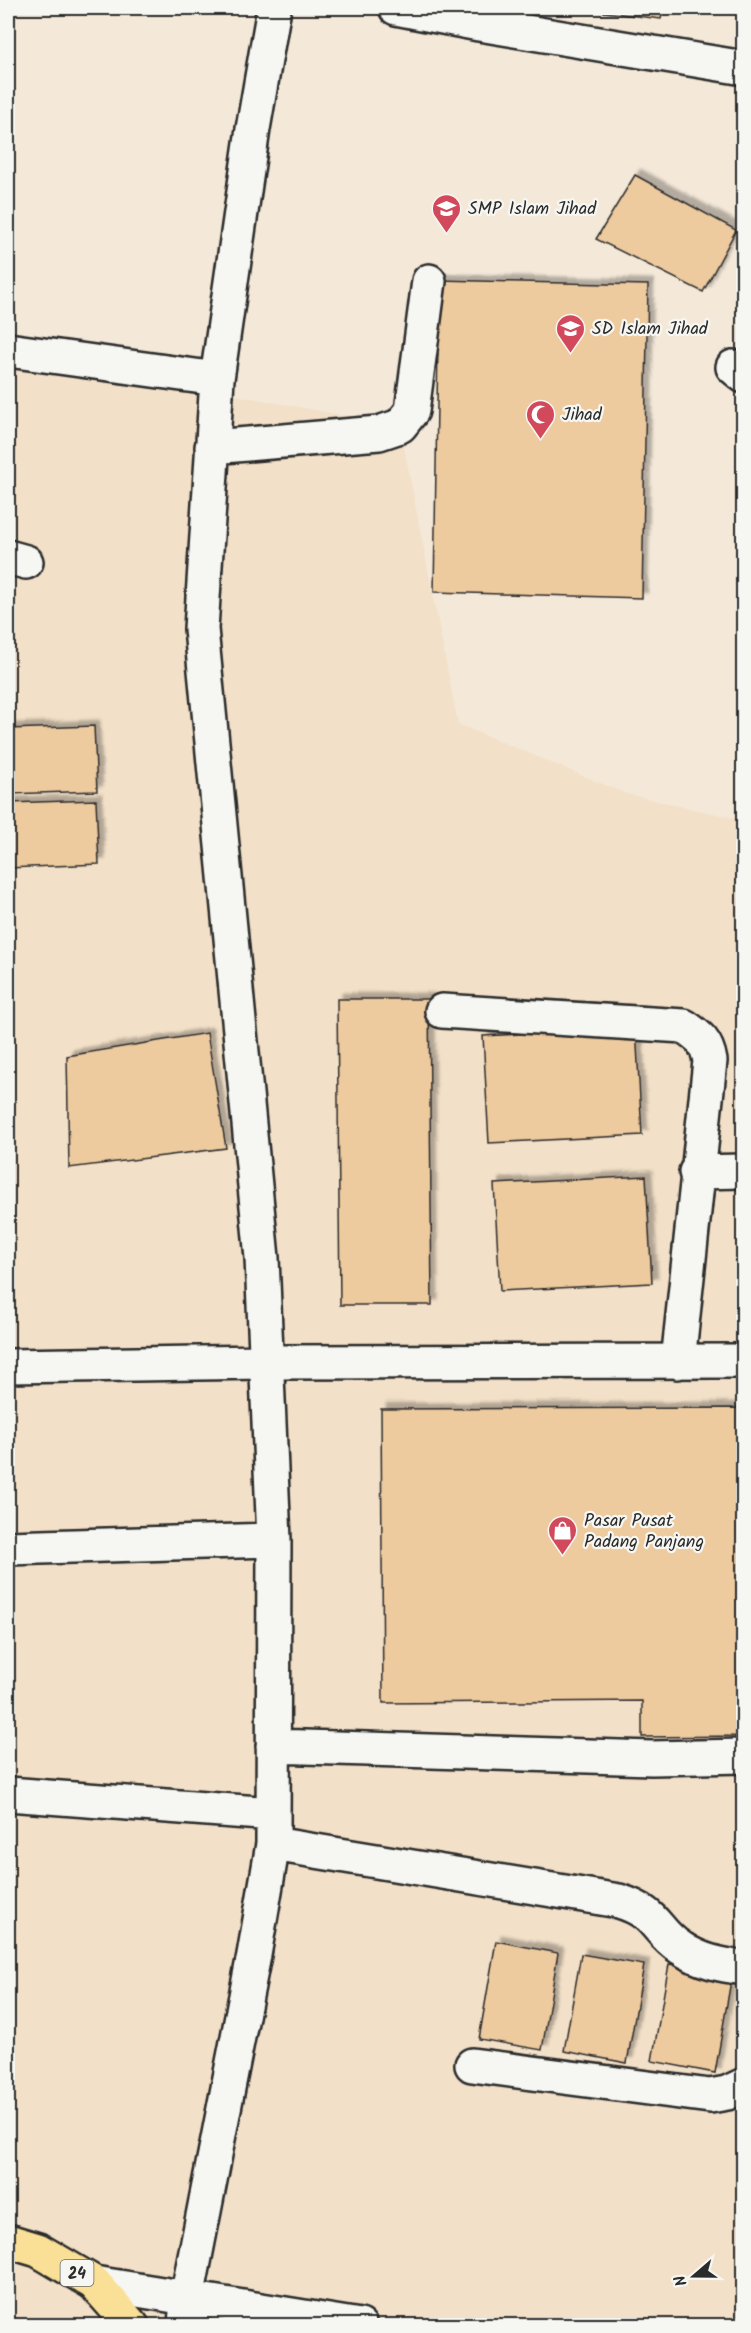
<svg xmlns="http://www.w3.org/2000/svg" width="751" height="2333" font-family="Kalam,sans-serif">
  <style>
    .built { fill: #f2e0c8 }
    .building { fill: #eeca9f; stroke: #2b2b2b; stroke-width: 1.5; filter: url(#shadow) }
    .lines { fill: none; stroke-linecap: round; stroke-linejoin: round }
    .minor-casing { stroke: #2b2b2b; stroke-width: 38 }
    .highway-casing { stroke: #2b2b2b; stroke-width: 38 }
    .minor { stroke: #f6f6f2; stroke-width: 33 }
    .highway { stroke: #fadf96; stroke-width: 33 }
    .labels { text-anchor: middle; stroke-width: 4.5; stroke-linejoin: round; paint-order: stroke }
    .shield { fill: #f6f6f2; stroke: #686867; stroke-width: 1.5 }
    .shield-label { font-size: 16px; font-weight: bold; fill: #2b2b2b }
    .poi-label { font-size: 18px; fill: #2b2b2b; stroke: #f6f6f2; text-anchor: start }
  </style>
  <defs>
    <filter id="shadow"><feDropShadow dx="5.5" dy="-5.5" stdDeviation="1.5" flood-color="#0004"/></filter>
  </defs>
  <rect width="100%" height="100%" fill="#f4e9d9"/>
  <filter id="ink" filterUnits="userSpaceOnUse"><feTurbulence type="fractalNoise" baseFrequency=".0167" numOctaves="2"/><feDisplacementMap in="SourceGraphic" scale="12" xChannelSelector="R" yChannelSelector="G"/><feConvolveMatrix kernelMatrix="1 2 1 2 8 2 1 2 1" color-interpolation-filters="sRGB"/></filter>
  <g filter="url(#ink)">
    <!-- built -->
    <path class="built" d="M 8,352 L 400,426 L 458,724 L 627,794 L 743,820 L 743,2325 L 8,2325 Z"/>
    <!-- building -->
    <path class="building" d="M 605,8 L 664,8 L 661,19 L 604,12 Z
      M 635,175 L 736,230 L 703,292 L 596,239 Z
      M 439,280 L 648,285 L 642,598 L 434,592 Z
      M 94,726 L 97,791 L 8,794 L 8,729 Z
      M 96,800 L 99,864 L 8,868 L 8,803 Z
      M 337,999 L 429,999 L 432,1305 L 340,1305 Z
      M 636,1028 L 642,1135 L 489,1143 L 483,1036 Z
      M 207,1033 L 226,1148 L 69,1168 L 67,1056 Z
      M 646,1176 L 652,1283 L 500,1291 L 494,1184 Z
      M 744,1408 L 744,1736 L 642,1737 L 642,1701 L 383,1703 L 381,1409 Z
      M 496,1941 L 558,1953 L 542,2050 L 479,2039 Z
      M 581,1954 L 644,1965 L 627,2063 L 564,2051 Z
      M 669,1964 L 732,1975 L 715,2073 L 652,2061 Z"/>
    <g class="lines">
      <defs>
        <path id="minor" d="M 396,8 L 479,24 L 744,68
          M 8,350 L 217,379
          M 733,367 L 744,376
          M 212,447 L 379,433 L 400,426 L 412,411 L 429,281
          M 8,557 L 26,562
          M 442,1011 L 684,1026 C 699,1036 707,1042 710,1061 L 678,1362
          M 696,1172 L 744,1171
          M 8,1366 L 267,1362 L 744,1361
          M 8,1548 L 274,1540
          M 273,1746 L 652,1758 L 744,1756
          M 8,1794 L 273,1814
          M 273,1844 L 619,1901 C 659,1913 654,1931 681,1948 C 700,1961 721,1965 744,1968
          M 472,2065 L 710,2096 L 727,2093 L 744,2085
          M 94,2283 L 360,2326
          M 185,2326 L 187,2298 L 254,1955 L 273,1844 L 274,1540 L 262,1258 L 201,629 L 217,379 L 253,129 L 274,8"/>
        <path id="highway" d="M 8,2241 L 38,2250 L 94,2283 L 132,2326"/>
      </defs>
      <!-- minor casing -->
      <use href="#minor" class="minor-casing"/>
      <!-- highway casing -->
      <use href="#highway" class="highway-casing"/>
      <!-- minor -->
      <use href="#minor" class="minor"/>
      <!-- highway -->
      <use href="#highway" class="highway"/>
    </g>
  </g>
  <!-- icons -->
  <defs>
    <symbol id="school-pin" viewBox="-11 -11 22 30"><path d="M0 17L-7.5 6A9.5 9.5 0 1 1 7.5 6Z" fill="#d1495b" stroke="#f6f6f2"/><path d="M0-5L7-2L0 1L-7-2ZM-4 1L0 2.5L4 1V4Q0 6-4 4Z" fill="#fff"/></symbol>
    <symbol id="mosque-pin" viewBox="-11 -11 22 30"><path d="M0 17L-7.5 6A9.5 9.5 0 1 1 7.5 6Z" fill="#d1495b" stroke="#f6f6f2"/><path d="M3.5-4.9A6 6 0 1 0 3.5 4.9A5 5 0 1 1 3.5-4.9Z" fill="#fff"/></symbol>
    <symbol id="shop-pin" viewBox="-11 -11 22 30"><path d="M0 17L-7.5 6A9.5 9.5 0 1 1 7.5 6Z" fill="#d1495b" stroke="#f6f6f2"/><path d="M-5-2.5h2.3a2.7 3.5 0 0 1 5.4 0H5L5.5 6h-11ZM-1.5-2.5h3a1.5 2.3 0 0 0-3 0Z" fill="#fff"/></symbol>
  </defs>
  <g fill-rule="evenodd">
    <use href="#school-pin" x="430" y="192" width="33" height="45"/>
    <use href="#school-pin" x="554" y="312" width="33" height="45"/>
    <use href="#mosque-pin" x="524" y="398" width="33" height="45"/>
    <use href="#shop-pin" x="546" y="1514" width="33" height="45"/>
  </g>
  <g class="labels">
    <!-- shield labels -->
    <rect class="shield" x="60.5" y="2260" width="33" height="26" rx="4.5"/>
    <g class="shield-label">
      <text x="77" y="2279">24</text>
    </g>
    <!-- poi labels -->
    <g class="poi-label">
      <text x="468" y="214">SMP Islam Jihad</text>
      <text x="592" y="334">SD Islam Jihad</text>
      <text x="562" y="420">Jihad</text>
      <text x="584" y="1526">Pasar Pusat<tspan x="584" dy="21">Padang Panjang</tspan></text>
    </g>
  </g>
  <!-- margin -->
  <rect width="751" height="2333" fill="none" stroke="#f6f6f2" stroke-width="30"/>
  <rect x="15" y="15" width="721" height="2303" fill="none" stroke="#2b2b2b" stroke-width="2" filter="url(#ink)"/>
  <!-- north arrow -->
  <g transform="translate(694 2276) rotate(250)" stroke="#f6f6f2" stroke-width="4.5" paint-order="stroke">
  <path d="M0-4.5L10 22L0 15L-10 22Z" fill="#2b2b2b"/>
  <text y="-9" font-size="16" font-weight="bold" text-anchor="middle" fill="#2b2b2b">N</text>
  </g>
</svg>
